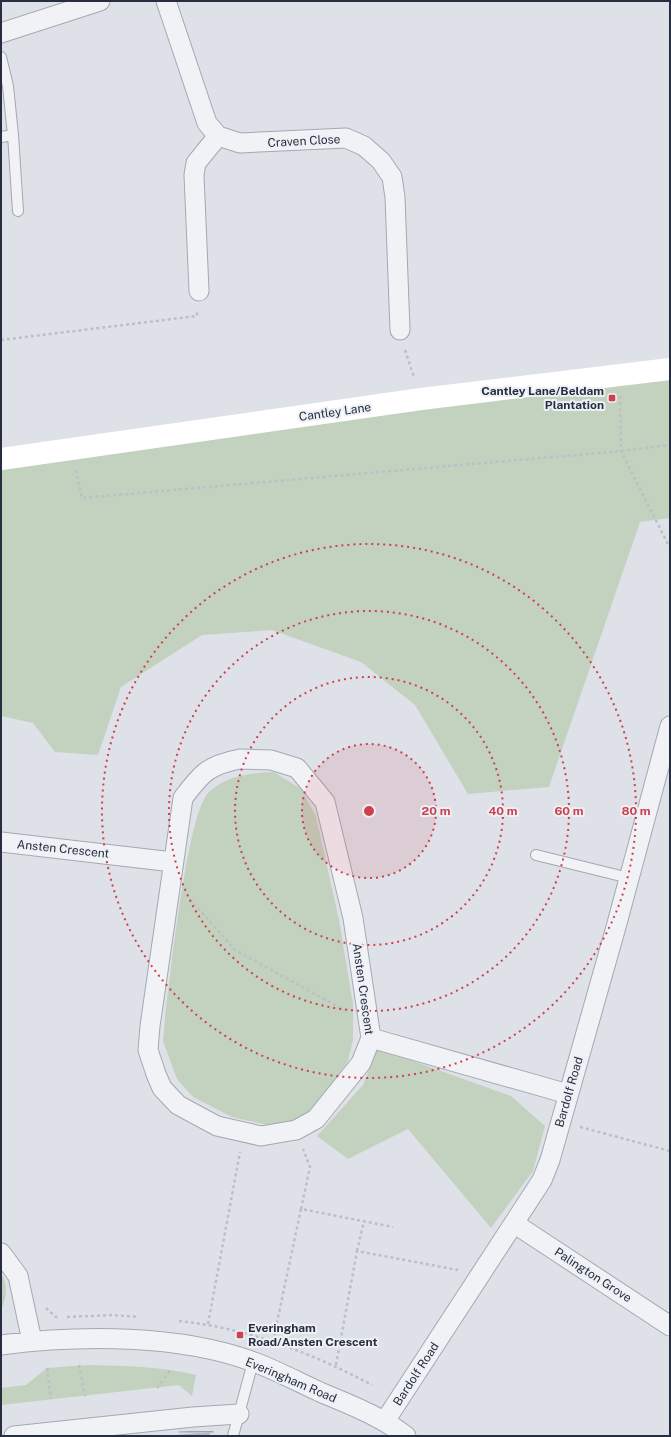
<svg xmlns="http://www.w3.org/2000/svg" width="671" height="1437" font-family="'Public Sans',sans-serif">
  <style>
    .green { fill: #c3d2bf }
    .building { fill: #b5bac5; filter: url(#shadow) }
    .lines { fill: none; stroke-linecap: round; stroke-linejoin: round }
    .lane-casing { stroke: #a3a8b2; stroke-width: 12 }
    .street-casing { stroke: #a3a8b2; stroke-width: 21 }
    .path { stroke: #bcbfc6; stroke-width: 2.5; stroke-dasharray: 3 3; stroke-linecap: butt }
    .lane { stroke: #f1f2f6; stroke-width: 10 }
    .street { stroke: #f1f2f6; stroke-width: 19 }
    .secondary { stroke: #fff; stroke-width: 22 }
    .ring { fill: none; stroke: #cf404e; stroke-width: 2; stroke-dasharray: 2 4 }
    .poi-dot { fill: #cf404e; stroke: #edf0f5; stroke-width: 1.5 }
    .labels { text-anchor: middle; stroke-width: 4; stroke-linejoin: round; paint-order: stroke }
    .street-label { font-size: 12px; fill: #272e3f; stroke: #edf0f5 }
    .poi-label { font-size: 12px; font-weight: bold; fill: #272e3f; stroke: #edf0f5; text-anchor: end }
    .centre { fill: #cf404e; stroke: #edf0f5; stroke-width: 2 }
    .ring-label { font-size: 12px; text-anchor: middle; font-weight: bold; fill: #cf404e; stroke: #edf0f5; stroke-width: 4; stroke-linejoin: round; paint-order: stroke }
  </style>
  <defs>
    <filter id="shadow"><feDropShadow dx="3.5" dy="-3.5" stdDeviation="0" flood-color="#0004"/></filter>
  </defs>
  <rect width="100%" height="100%" fill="#dee1e8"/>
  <!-- green -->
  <path class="green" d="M 670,373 L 670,518 L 640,522 L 549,787 L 468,794 L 415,705 L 361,662 L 272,630 L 202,635 L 121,687 L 98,755 L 55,752 L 33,723 L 1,716 L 1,460 Z
    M 274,772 L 301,789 L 316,816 L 339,920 L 353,1004 L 353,1040 L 348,1061 L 322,1098 L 307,1115 L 276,1127 L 232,1117 L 193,1097 L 177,1079 L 163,1041 L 165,1018 C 170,980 187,812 209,792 C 227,775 251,773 274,772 Z
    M 377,1048 L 511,1096 L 545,1126 L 533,1171 L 491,1228 L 408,1129 L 348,1159 L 317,1136 L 363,1085 Z
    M 1,1274 C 8,1283 7,1299 1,1309 Z
    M 87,1365 C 124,1366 160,1366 196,1375 L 192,1396 L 179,1385 L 1,1405 L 1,1388 L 26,1385 L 47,1368 Z"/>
  <!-- building -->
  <path class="building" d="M 210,1432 L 210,1436 L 175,1436 L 175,1435 Z"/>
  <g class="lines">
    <defs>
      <path id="lane" d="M 1,57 L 8,86 L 13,135 L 1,137
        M 13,135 L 18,211
        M 536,855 L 629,878
        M 233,1436 L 253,1362"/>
      <path id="street" d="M 166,1 L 207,123 L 218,136 L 240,143 L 346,138 L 364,146 L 381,161 L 392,177 L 395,197 L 400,330
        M 1,33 L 100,1
        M 199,291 L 194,175 L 196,163 L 218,136
        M 240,759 L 271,760 L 297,768 L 325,802 L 353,918 L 371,1038 L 361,1063 L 316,1119 L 296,1130 L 261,1136 L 217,1126 L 178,1105 L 162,1088 L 156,1074 L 148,1050 L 150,1026 L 183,798 C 201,774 208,765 240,759 Z
        M 1,842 L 173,862
        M 371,1038 L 568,1094
        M 515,1224 L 670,1326
        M 1,1253 L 18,1276 L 32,1341
        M 1,1345 C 79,1335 179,1334 254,1362 C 276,1370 298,1382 320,1392 C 351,1405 380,1416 406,1436
        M 385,1421 L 542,1180 L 550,1160 L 616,927 L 670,726
        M 14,1436 L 193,1417 L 239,1414"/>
    </defs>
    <!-- lane casing -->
    <use href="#lane" class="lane-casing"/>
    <!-- street casing -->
    <use href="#street" class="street-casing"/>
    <!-- path -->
    <path class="path" d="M 1,340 L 197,316 L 197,311
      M 405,350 L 414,377
      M 620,396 L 621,451 L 670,548
      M 76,470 L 82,498 L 621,451 L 670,445
      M 190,899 L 235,950 L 346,1011
      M 580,1127 L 670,1151
      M 301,1209 L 310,1167 L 303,1149
      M 357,1251 L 364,1221
      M 46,1308 L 56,1317 L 60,1317
      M 67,1317 L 113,1315 L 138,1317
      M 179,1321 C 247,1328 312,1353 372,1385
      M 208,1324 L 240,1152
      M 273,1341 L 301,1209 L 393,1227
      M 79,1365 L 85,1396
      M 336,1365 L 357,1251 L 458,1270
      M 47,1368 L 51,1399
      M 157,1388 L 171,1369"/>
    <!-- lane -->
    <use href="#lane" class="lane"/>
    <!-- street -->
    <use href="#street" class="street"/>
    <!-- secondary -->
    <path class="secondary" d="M 1,459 L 421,399 L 670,369"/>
  </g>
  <!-- distance rings -->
  <circle cx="369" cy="811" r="67" fill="#cf404e" fill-opacity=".12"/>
  <g class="ring">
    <circle cx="369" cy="811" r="67"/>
    <circle cx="369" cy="811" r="134"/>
    <circle cx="369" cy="811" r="200"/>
    <circle cx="369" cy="811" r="267"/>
  </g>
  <!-- markers -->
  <g class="poi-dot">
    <rect x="608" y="394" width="8" height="8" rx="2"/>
    <rect x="236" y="1331" width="8" height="8" rx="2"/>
  </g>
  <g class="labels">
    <!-- street labels -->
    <g class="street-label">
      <text transform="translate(304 141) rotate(-3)" y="4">Craven Close</text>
      <text transform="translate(335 412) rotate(-8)" y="4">Cantley Lane</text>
      <text transform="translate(63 849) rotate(6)" y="4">Ansten Crescent</text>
      <text transform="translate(363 989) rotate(82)" y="4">Ansten Crescent</text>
      <text transform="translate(569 1092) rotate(-74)" y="4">Bardolf Road</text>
      <text transform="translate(593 1275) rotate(33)" y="4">Palington Grove</text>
      <text transform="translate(416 1374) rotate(-57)" y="4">Bardolf Road</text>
      <text transform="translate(291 1380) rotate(23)" y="4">Everingham Road</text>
    </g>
    <!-- poi labels -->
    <g class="poi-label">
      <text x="604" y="395">Cantley Lane/Beldam<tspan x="604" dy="14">Plantation</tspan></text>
      <text x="248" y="1332" text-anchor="start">Everingham<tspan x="248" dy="14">Road/Ansten Crescent</tspan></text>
    </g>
  </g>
  <circle cx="369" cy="811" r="6" class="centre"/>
  <g class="ring-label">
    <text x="436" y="815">20 m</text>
    <text x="503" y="815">40 m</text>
    <text x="569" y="815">60 m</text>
    <text x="636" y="815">80 m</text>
  </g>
  <!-- border -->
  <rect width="671" height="1437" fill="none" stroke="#272e3f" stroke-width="4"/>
</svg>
